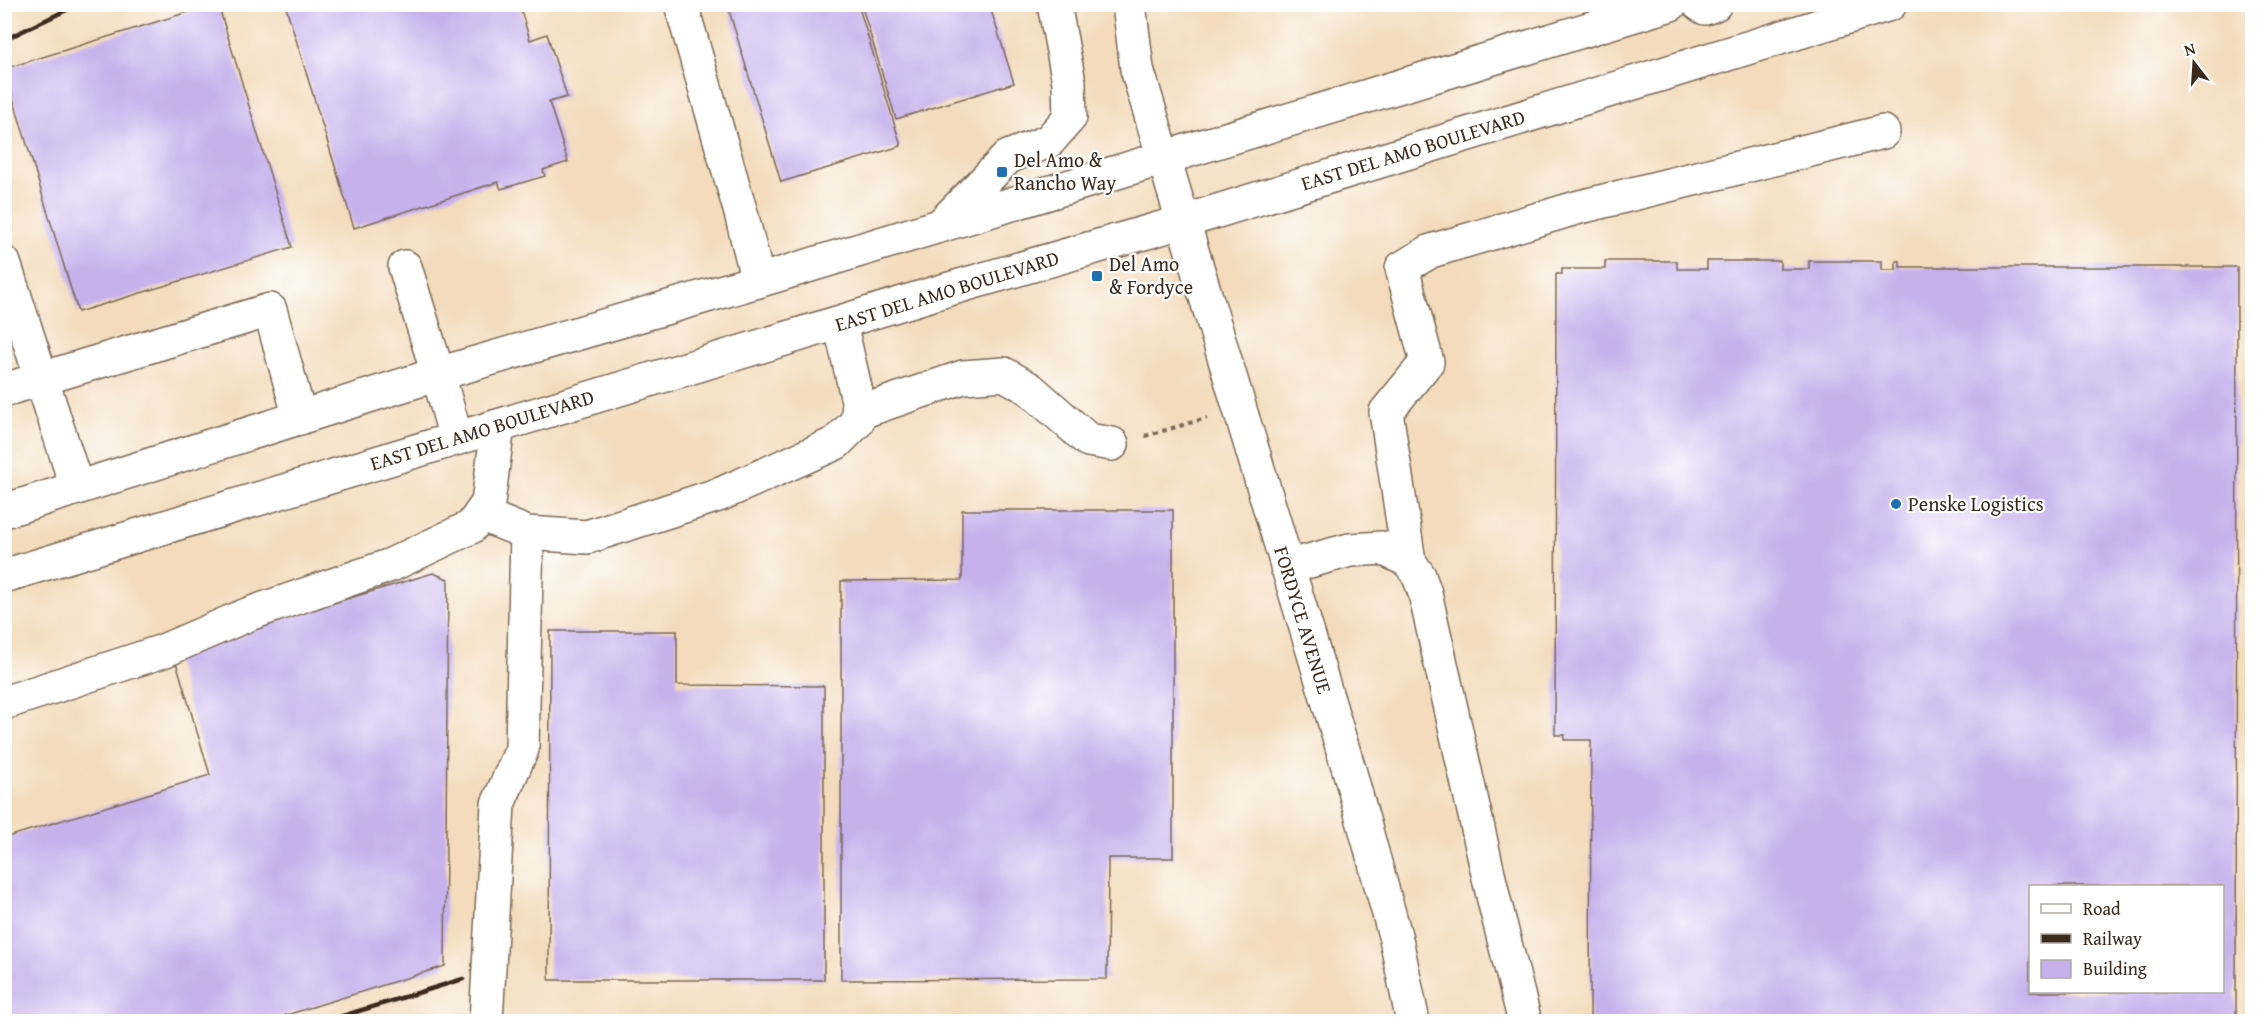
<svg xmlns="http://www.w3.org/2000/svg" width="2257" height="1026" font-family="'Gentium Book Plus',serif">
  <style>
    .building { fill: #c6b1ec; fill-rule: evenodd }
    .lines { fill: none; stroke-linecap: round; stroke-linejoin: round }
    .minor-casing { stroke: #7b6855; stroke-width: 36 }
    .major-casing { stroke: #7b6855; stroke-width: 36 }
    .path { stroke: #7b6855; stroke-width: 4; stroke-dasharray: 4.5 4.5; stroke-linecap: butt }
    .minor { stroke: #fff; stroke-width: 33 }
    .major { stroke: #fff; stroke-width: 33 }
    .rail { stroke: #3b2a1e; stroke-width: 4.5 }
    .poi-dot { fill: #1f6fb2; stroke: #fff; stroke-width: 2 }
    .labels { text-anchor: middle; stroke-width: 4.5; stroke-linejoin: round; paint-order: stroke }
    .street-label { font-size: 20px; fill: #3b2a1e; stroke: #fff }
    .poi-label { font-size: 20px; fill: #3b2a1e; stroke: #fff; text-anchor: start }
  </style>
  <rect width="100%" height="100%" fill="#fff"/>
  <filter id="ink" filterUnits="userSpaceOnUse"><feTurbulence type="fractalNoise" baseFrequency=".0167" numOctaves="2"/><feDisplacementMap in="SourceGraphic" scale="12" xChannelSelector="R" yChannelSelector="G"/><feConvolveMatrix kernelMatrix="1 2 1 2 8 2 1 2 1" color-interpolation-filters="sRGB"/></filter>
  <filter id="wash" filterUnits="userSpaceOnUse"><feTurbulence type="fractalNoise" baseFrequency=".008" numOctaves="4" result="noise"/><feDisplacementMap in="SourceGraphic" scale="24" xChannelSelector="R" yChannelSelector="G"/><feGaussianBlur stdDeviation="1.35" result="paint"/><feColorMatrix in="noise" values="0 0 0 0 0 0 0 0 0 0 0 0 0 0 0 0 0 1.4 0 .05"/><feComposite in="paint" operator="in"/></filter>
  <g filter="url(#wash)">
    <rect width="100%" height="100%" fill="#f3dbbb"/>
    <g id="blocks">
      <!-- building -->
      <path class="building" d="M 214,4 L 218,4 L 292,247 L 78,312 L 4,69 Z
        M 285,4 L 519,4 L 530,40 L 547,34 L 567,97 L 549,102 L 568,162 L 543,170 L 545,176 L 501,189 L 498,182 L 354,228 Z
        M 727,4 L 858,4 L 901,146 L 781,182 Z
        M 861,4 L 989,4 L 1014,83 L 896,119 Z
        M 1605,261 L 1677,261 L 1677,269 L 1707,269 L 1707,261 L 1780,261 L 1780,269 L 1809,269 L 1809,261 L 1882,261 L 1882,270 L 1896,270 L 1896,261 L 1900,261 L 1900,267 L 2237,267 L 2236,1022 L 1590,1022 L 1591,740 L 1564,740 L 1565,735 L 1555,735 L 1556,274 L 1562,274 L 1562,269 L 1605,269 ZM 2030,886 L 2222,886 L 2222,992 L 2030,992 Z
        M 962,510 L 1173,510 L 1173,858 L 1108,858 L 1107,979 L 841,980 L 841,581 L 962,580 Z
        M 433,573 L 448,579 L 445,966 L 264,1022 L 4,1022 L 4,838 L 210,775 L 176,662 L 182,649 Z
        M 550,631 L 677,631 L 677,685 L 824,686 L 824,980 L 549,980 Z"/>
    </g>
  </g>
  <g filter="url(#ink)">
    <use href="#blocks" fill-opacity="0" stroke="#7b6855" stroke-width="1.5"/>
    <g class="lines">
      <defs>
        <path id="minor" d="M 681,4 L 741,213 L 758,281
          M 1129,4 L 1137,69 L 1350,773 L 1396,939 L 1413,1022
          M 1699,4 L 1705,8 L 1715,4
          M 940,226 L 1008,157 L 1049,141 L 1070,117 L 1069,82 L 1054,4
          M 4,263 L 77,488
          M 405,267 L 438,374
          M 4,390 L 270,310 L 300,418
          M 858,413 L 963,377 L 1004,374 L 1030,389 L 1088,440 L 1112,444
          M 480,514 L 527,533 L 587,537 L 721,494 L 836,443 L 857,422 L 859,405 L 840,323
          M 1409,561 L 1386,412 L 1427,362 L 1402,268 L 1431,251 L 1576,208 L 1883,132
          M 1287,567 L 1350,550 L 1382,548 L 1409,561 L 1419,576 L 1425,593 L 1494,900 L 1525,1022
          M 4,703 L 163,651 L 249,614 L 391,565 L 471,527 L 488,503 L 498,426
          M 486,1022 L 498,804 L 522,749 L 527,533"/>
        <path id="major" d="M 438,374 L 456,438
          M 4,511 L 438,374 L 758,281 L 1671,4
          M 4,576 L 939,292 L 1182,222 L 1890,4"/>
      </defs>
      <!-- minor casing -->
      <use href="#minor" class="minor-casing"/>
      <!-- major casing -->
      <use href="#major" class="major-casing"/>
      <!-- path -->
      <path class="path" d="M 1145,436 L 1207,418"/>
      <!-- minor -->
      <use href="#minor" class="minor"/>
      <!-- major -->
      <use href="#major" class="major"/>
      <!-- rail -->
      <path class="rail" d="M 4,40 L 79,4
        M 323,1022 L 463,979"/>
    </g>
  </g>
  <!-- markers -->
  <g class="poi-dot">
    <rect x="996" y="166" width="12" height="12" rx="3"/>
    <rect x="1091" y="270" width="12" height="12" rx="3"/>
    <circle cx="1896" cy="504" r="6"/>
  </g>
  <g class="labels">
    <!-- street labels -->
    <g class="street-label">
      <text transform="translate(1413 150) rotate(-17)" y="7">EAST DEL AMO BOULEVARD</text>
      <text transform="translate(947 291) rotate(-17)" y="7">EAST DEL AMO BOULEVARD</text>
      <text transform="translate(482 430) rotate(-17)" y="7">EAST DEL AMO BOULEVARD</text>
      <text transform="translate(1303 620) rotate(73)" y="7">FORDYCE AVENUE</text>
    </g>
    <!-- poi labels -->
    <g class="poi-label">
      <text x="1014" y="167">Del Amo &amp;<tspan x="1014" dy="23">Rancho Way</tspan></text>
      <text x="1109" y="271">Del Amo<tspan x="1109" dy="23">&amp; Fordyce</tspan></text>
      <text x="1908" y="511">Penske Logistics</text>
    </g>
  </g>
  <!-- margin -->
  <rect width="2257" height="1026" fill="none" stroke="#fff" stroke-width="24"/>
  <!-- legend -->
  <rect x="2029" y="885" width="195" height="108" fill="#ffffff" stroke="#b1aaa5" stroke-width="1.5"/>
  <rect x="2041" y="904" width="30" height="9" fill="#ffffff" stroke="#b1aaa5" stroke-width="1.5"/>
  <text x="2083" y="915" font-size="18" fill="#3b2a1e">Road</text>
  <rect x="2041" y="934" width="30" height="9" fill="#3b2a1e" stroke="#b1aaa5" stroke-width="1.5"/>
  <text x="2083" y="945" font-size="18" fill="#3b2a1e">Railway</text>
  <rect x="2041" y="960" width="30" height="18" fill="#c6b1ec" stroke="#b1aaa5" stroke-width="1.5"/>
  <text x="2083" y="975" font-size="18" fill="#3b2a1e">Building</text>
  <!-- north arrow -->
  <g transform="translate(2194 63) rotate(343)" stroke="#ffffff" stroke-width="4.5" paint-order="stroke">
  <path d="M0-4.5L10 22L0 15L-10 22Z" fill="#3b2a1e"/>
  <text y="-9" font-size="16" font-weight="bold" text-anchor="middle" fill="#3b2a1e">N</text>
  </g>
</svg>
